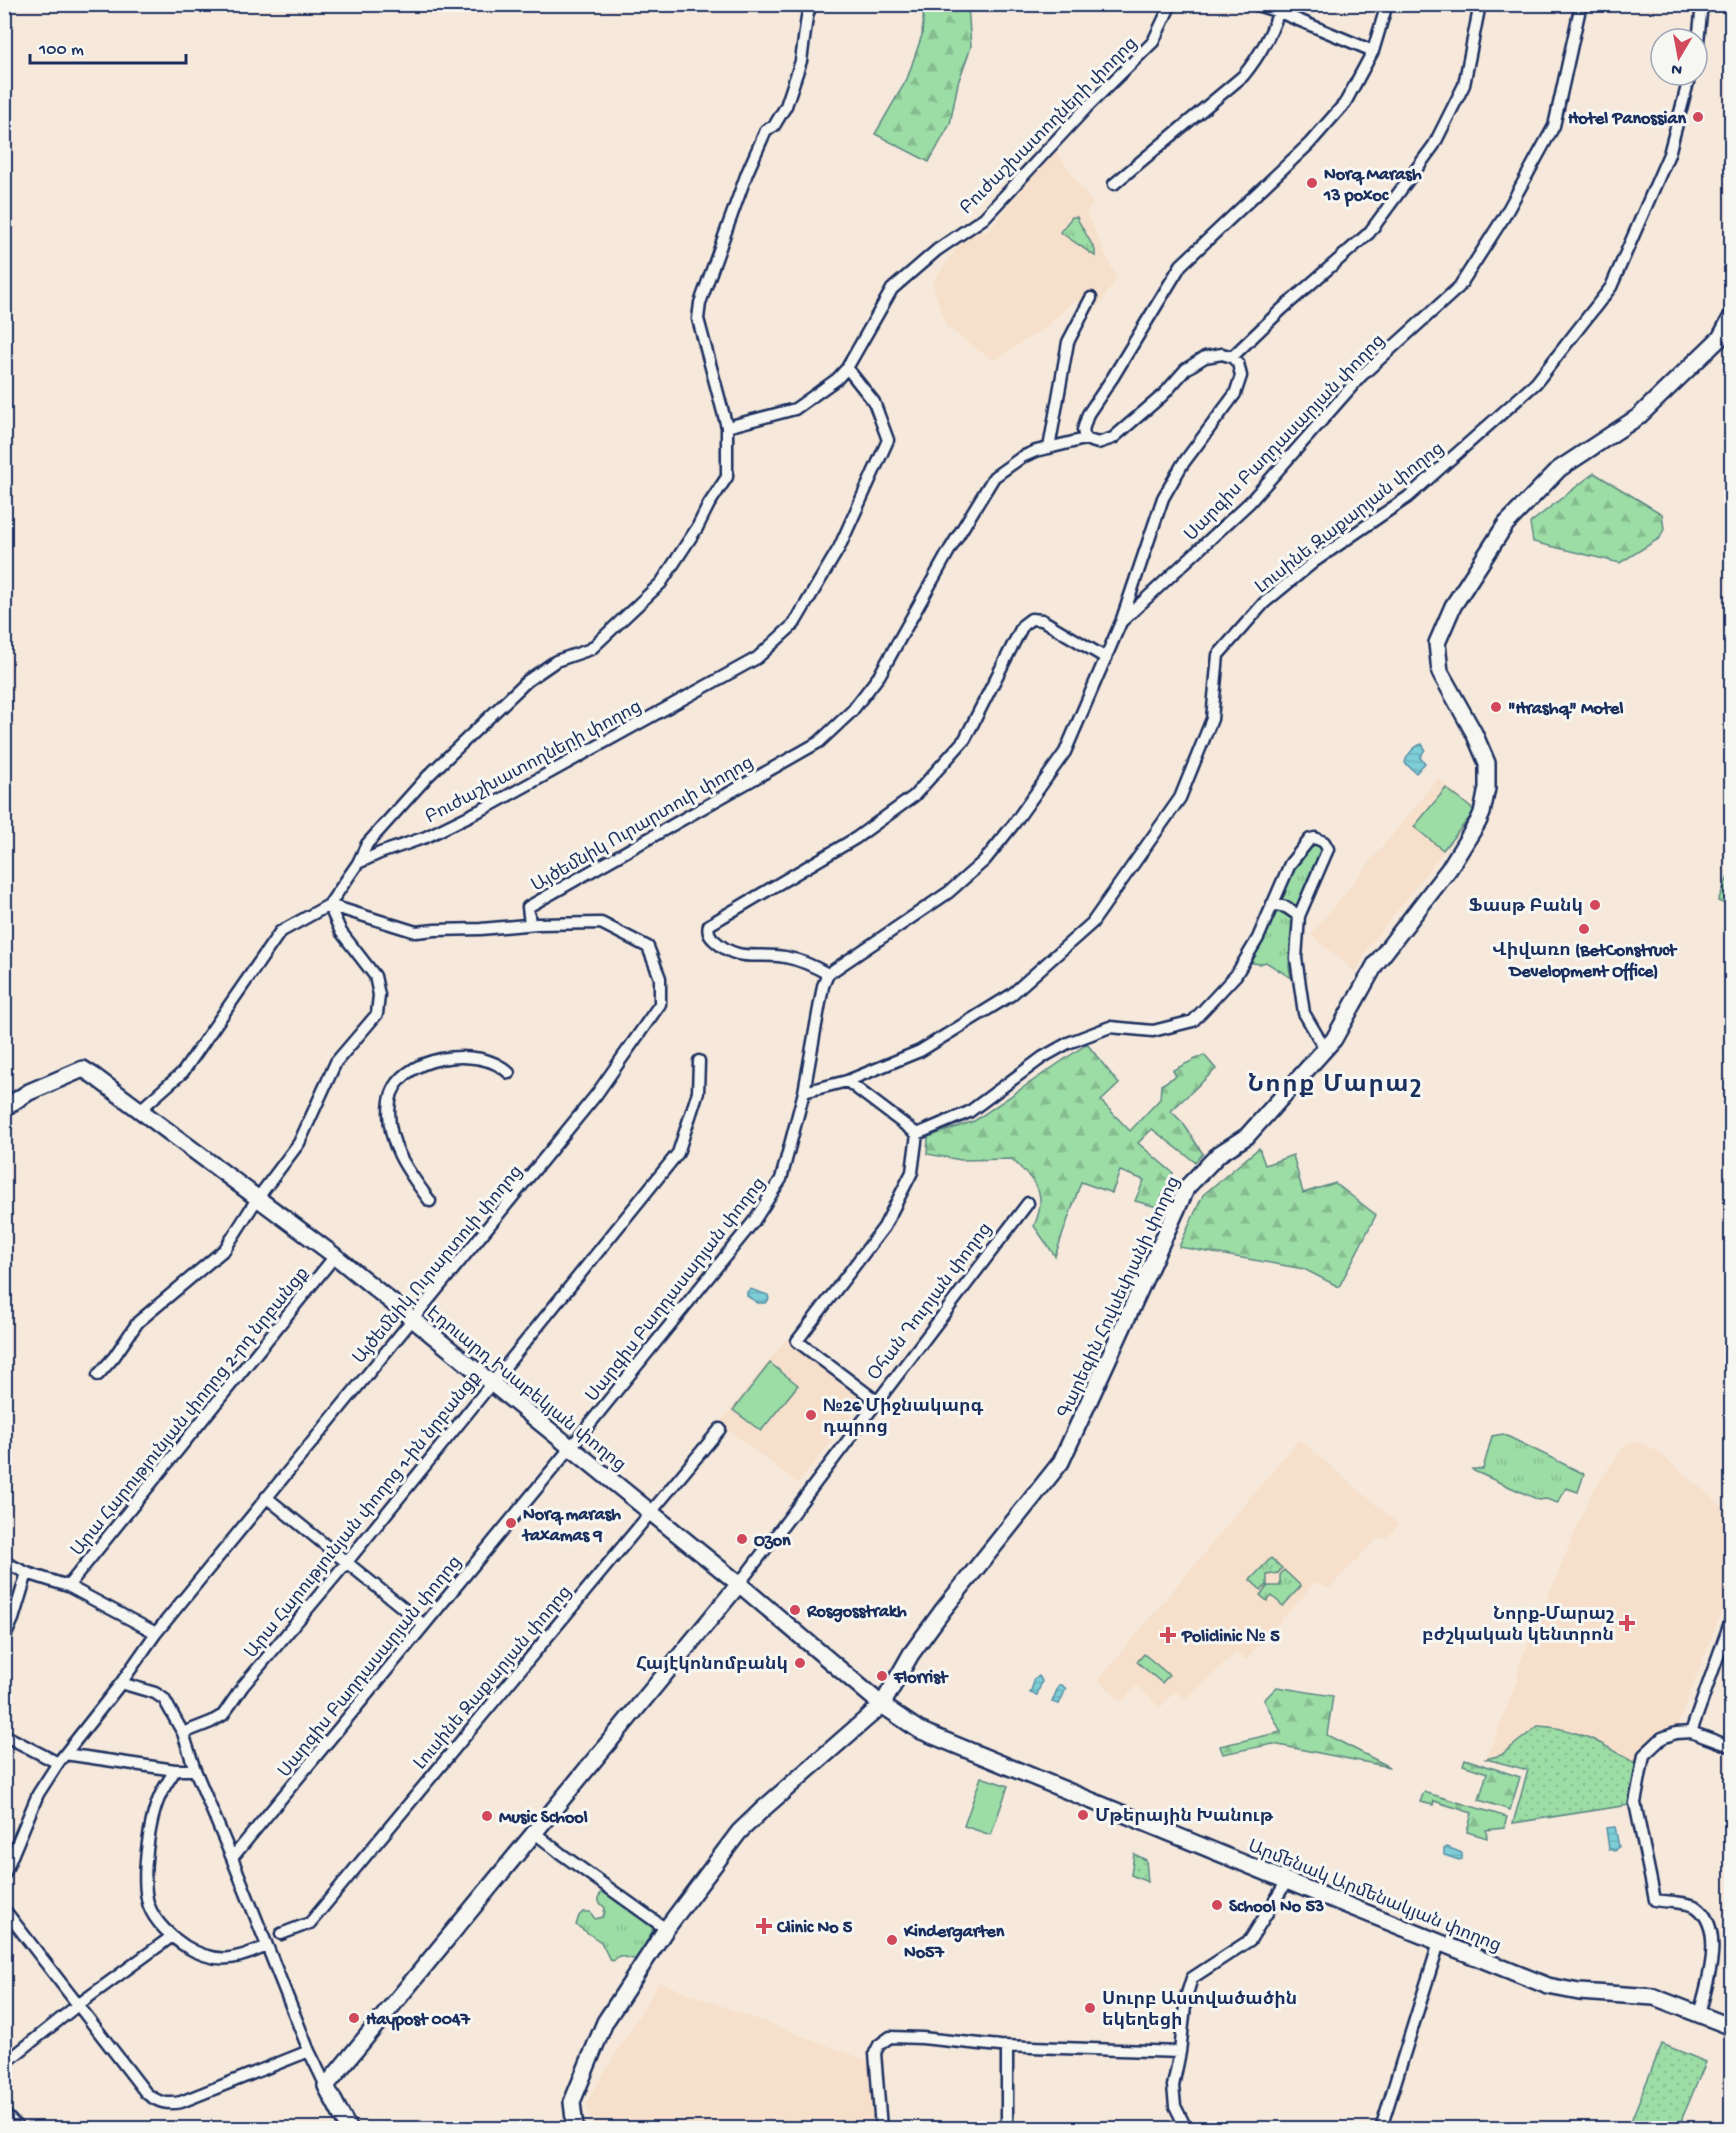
<svg xmlns="http://www.w3.org/2000/svg" width="1736" height="2133" font-family="'Gochi Hand','Noto Sans Armenian',sans-serif">
  <style>
    .built { fill: #f6e0cb }
    .grass { fill: url(#grass-tufts); stroke: #5c8682; stroke-width: 1.5 }
    .forest { fill: url(#forest-firs); stroke: #5c8682; stroke-width: 1.5 }
    .park { fill: url(#park-dots); stroke: #5c8682; stroke-width: 1.5 }
    .garden { fill: #9cdca5; stroke: #5c8682; stroke-width: 1.5 }
    .water { fill: url(#water-rules); stroke: #568ea7; stroke-width: 1.5 }
    .lines { fill: none; stroke-linecap: round; stroke-linejoin: round }
    .street-casing { stroke: #1b2f5e; stroke-width: 15 }
    .secondary-casing { stroke: #1b2f5e; stroke-width: 20 }
    .street { stroke: #f6f6f2; stroke-width: 10 }
    .secondary { stroke: #f6f6f2; stroke-width: 15 }
    .poi-dot { fill: #d1495b; stroke: #f6f6f2; stroke-width: 2 }
    .labels { text-anchor: middle; stroke-width: 6; stroke-linejoin: round; paint-order: stroke }
    .poi-label { font-size: 18px; font-weight: bold; fill: #1b2f5e; stroke: #f6f6f2; text-anchor: start }
    .street-label { font-size: 18px; fill: #1b2f5e; stroke: #f6f6f2 }
    .district-label { font-size: 24px; font-weight: bold; letter-spacing: 1.5px; fill: #1b2f5e; stroke: #f6f6f2 }
  </style>
  <defs>
    <pattern id="grass-tufts" width="24" height="20" patternUnits="userSpaceOnUse" patternTransform="scale(1.5)"><rect width="24" height="20" fill="#9cdca5"/><path d="M3 7l-1-3M5 7V3M7 7l1-3M15 17l-1-3M17 17v-4M19 17l1-3" fill="none" stroke="#86bd90"/></pattern>
    <pattern id="forest-firs" width="22" height="20" patternUnits="userSpaceOnUse" patternTransform="scale(1.5)"><rect width="22" height="20" fill="#9cdca5"/><path d="M5 1l3.5 6h-7zM16 11l3.5 6h-7z" fill="#86bd90"/></pattern>
    <pattern id="park-dots" width="8" height="8" patternUnits="userSpaceOnUse" patternTransform="scale(1.5)"><rect width="8" height="8" fill="#9cdca5"/><path d="M2 2h.1M6 6h.1" fill="none" stroke="#86bd90" stroke-width="1.8" stroke-linecap="round"/></pattern>
    <pattern id="water-rules" width="6" height="5" patternUnits="userSpaceOnUse" patternTransform="scale(1.5)"><rect width="6" height="5" fill="#7dced7"/><path d="M0 2.5h6" fill="none" stroke="#6bb1bb"/></pattern>
  </defs>
  <rect width="100%" height="100%" fill="#f6e9db"/>
  <filter id="ink" filterUnits="userSpaceOnUse"><feTurbulence type="fractalNoise" baseFrequency=".0167" numOctaves="2"/><feDisplacementMap in="SourceGraphic" scale="12" xChannelSelector="R" yChannelSelector="G"/><feConvolveMatrix kernelMatrix="1 2 1 2 8 2 1 2 1" color-interpolation-filters="sRGB"/></filter>
  <g filter="url(#ink)">
    <!-- built -->
    <path class="built" d="M 1052,151 L 1057,152 L 1093,204 L 1086,212 L 1117,279 L 1094,312 L 1075,300 L 1045,328 L 993,361 L 946,326 L 932,283 L 960,243 L 976,231 L 987,232 Z
      M 1438,778 L 1476,811 L 1369,946 L 1356,973 L 1311,935 Z
      M 786,1339 L 864,1399 L 798,1484 L 720,1423 Z
      M 1299,1439 L 1399,1524 L 1387,1538 L 1378,1538 L 1329,1589 L 1315,1582 L 1246,1660 L 1236,1653 L 1186,1699 L 1175,1691 L 1160,1708 L 1137,1685 L 1122,1702 L 1098,1680 Z
      M 1638,1442 L 1657,1451 L 1731,1514 L 1731,1587 L 1676,1730 L 1637,1764 L 1598,1741 L 1576,1732 L 1557,1727 L 1538,1726 L 1501,1755 L 1486,1759 L 1518,1678 L 1518,1668 L 1591,1494 L 1625,1444 Z
      M 659,1982 L 869,2061 L 878,2128 L 592,2128 L 586,2103 Z"/>
    <!-- grass -->
    <path class="grass" d="M 1072,217 L 1077,217 L 1078,220 L 1095,250 L 1095,256 L 1060,232 Z
      M 1313,843 L 1322,846 L 1323,857 L 1298,904 C 1293,907 1285,904 1280,899 L 1296,861 Z
      M 1274,909 L 1282,909 L 1293,918 L 1289,967 L 1291,978 L 1266,962 L 1260,964 L 1253,963 L 1252,958 L 1260,947 Z
      M 1503,1434 L 1584,1474 L 1578,1492 L 1566,1488 L 1558,1503 L 1546,1499 L 1539,1500 L 1474,1471 L 1472,1469 L 1483,1469 L 1492,1436 Z
      M 1271,1558 L 1282,1568 L 1278,1573 L 1267,1575 L 1267,1585 L 1261,1590 L 1250,1580 Z
      M 1284,1570 L 1301,1586 L 1283,1606 L 1272,1596 L 1267,1601 L 1260,1595 L 1268,1586 L 1280,1586 L 1280,1575 Z
      M 1144,1654 L 1169,1675 L 1162,1683 L 1137,1662 Z
      M 603,1891 L 655,1925 L 638,1960 L 619,1956 L 613,1961 L 610,1960 L 601,1942 L 576,1925 L 579,1916 L 583,1912 L 590,1912 L 595,1919 L 603,1917 L 605,1908 L 599,1902 L 599,1896 Z"/>
    <!-- forest -->
    <path class="forest" d="M 924,5 L 968,5 L 971,47 L 958,83 L 950,124 L 929,162 L 875,134 L 907,79 L 922,35 Z
      M 1594,473 L 1662,514 L 1664,529 L 1660,538 L 1620,563 L 1533,542 L 1530,523 Z
      M 1087,1044 L 1119,1084 L 1101,1101 L 1130,1131 L 1160,1099 L 1161,1085 L 1176,1076 L 1173,1070 L 1204,1055 L 1216,1069 L 1171,1111 L 1183,1123 L 1203,1154 L 1195,1162 L 1152,1129 L 1138,1143 L 1173,1173 L 1157,1207 L 1135,1201 L 1144,1180 L 1120,1171 L 1112,1193 L 1081,1182 L 1055,1256 L 1034,1226 C 1049,1191 1035,1183 1012,1159 L 961,1160 L 927,1154 L 928,1137 L 974,1121 Z
      M 1259,1148 L 1265,1165 L 1293,1155 L 1303,1193 L 1335,1183 L 1376,1215 L 1339,1287 L 1304,1269 L 1179,1247 L 1203,1195 Z
      M 1277,1687 L 1333,1696 L 1327,1735 L 1390,1767 L 1273,1744 L 1223,1754 L 1220,1746 L 1281,1732 L 1264,1700 Z
      M 1465,1759 L 1520,1777 L 1510,1810 L 1479,1800 L 1487,1773 L 1463,1765 Z
      M 1424,1792 L 1507,1817 L 1504,1828 L 1486,1830 L 1487,1838 L 1467,1832 L 1472,1813 L 1434,1801 L 1433,1805 L 1420,1802 Z"/>
    <!-- park -->
    <path class="park" d="M 1538,1726 C 1576,1727 1605,1745 1637,1764 L 1629,1805 L 1513,1823 L 1528,1770 L 1486,1759 L 1501,1755 Z
      M 1134,1854 L 1146,1860 L 1148,1882 L 1131,1875 Z
      M 1662,2044 L 1706,2062 L 1678,2128 L 1628,2128 Z"/>
    <!-- garden -->
    <path class="garden" d="M 1446,788 L 1475,811 L 1443,850 L 1414,827 Z
      M 1731,869 L 1731,906 L 1718,901 Z
      M 770,1363 L 798,1385 L 761,1431 L 733,1410 Z
      M 981,1777 L 1008,1786 L 991,1835 L 964,1826 Z"/>
    <!-- water -->
    <path class="water" d="M 1422,744 L 1425,749 L 1420,758 L 1425,763 L 1416,773 L 1405,763 C 1406,756 1414,746 1422,744 Z
      M 750,1289 L 768,1295 L 769,1299 L 766,1303 L 758,1303 L 747,1296 L 747,1292 Z
      M 1039,1676 L 1042,1681 L 1037,1695 L 1030,1693 L 1033,1685 L 1033,1680 Z
      M 1059,1685 L 1062,1685 L 1066,1689 L 1059,1704 L 1052,1702 Z
      M 1615,1827 L 1619,1847 L 1615,1851 L 1609,1849 L 1606,1828 Z
      M 1447,1847 L 1462,1853 L 1462,1859 L 1459,1860 L 1444,1855 L 1444,1849 Z"/>
    <g class="lines">
      <defs>
        <path id="street" d="M 1254,4 L 1279,12 L 1373,51
          M 1697,51 L 1702,4
          M 1114,184 L 1243,76 C 1258,58 1276,28 1280,4
          M 1232,357 L 1282,309 L 1369,233 L 1434,145 L 1464,85 L 1480,4
          M 727,427 L 795,409 L 837,379 L 847,368 L 892,289 L 937,250 L 984,218 L 1089,105 L 1153,42 L 1171,4
          M 1085,439 L 1083,430 L 1088,414 L 1113,377 L 1181,265 L 1309,144 L 1345,103 L 1373,51 L 1387,4
          M 1085,439 L 1098,443 L 1113,438 L 1163,395 L 1186,369 L 1205,357 L 1222,354 L 1232,357 L 1238,363 L 1241,376 L 1235,394 L 1182,465 L 1163,498 L 1122,619
          M 1049,448 L 1068,342 L 1091,298
          M 358,863 L 367,844 L 428,776 L 527,681 L 556,661 L 591,649 L 661,583 L 697,528 L 709,504 L 727,477 L 727,427 L 698,319 L 700,303 L 747,173 L 766,130 L 774,126 L 786,106 L 801,61 L 807,17 L 811,4
          M 1272,904 L 1286,907 L 1299,916
          M 530,924 L 528,907 L 819,742 L 852,711 L 879,676 L 950,549 L 994,477 L 1022,457 L 1036,451 L 1085,439
          M 828,974 C 814,966 801,960 785,957 C 756,952 739,963 715,941 C 710,937 707,932 709,925 L 856,838 L 914,796 L 965,739 L 1023,625 L 1031,619 L 1042,620 L 1106,658
          M 847,1081 L 917,1134
          M 804,1092 L 847,1081 L 920,1051 L 1011,995 L 1092,923 L 1180,798 L 1212,719 L 1218,655 L 1264,603 L 1315,561 L 1408,497 L 1536,383 L 1611,287 L 1669,154 L 1690,75
          M 140,1110 L 183,1072 L 280,932 L 329,905 L 358,863 L 380,853 L 426,837 L 491,805 L 757,658 L 794,624 L 839,548 L 888,440 L 874,402 L 847,368
          M 917,1134 L 969,1112 L 1043,1057 L 1068,1043 L 1110,1027 L 1153,1031 L 1193,1021 L 1236,975 L 1258,938 L 1290,864 L 1310,839 L 1315,838 L 1324,842 L 1328,849 L 1299,916 L 1296,958 L 1304,1013 L 1325,1049
          M 430,1201 C 408,1172 384,1140 390,1101 C 397,1055 480,1044 509,1073
          M 98,1375 L 114,1357 L 138,1322 L 225,1249 L 257,1199 L 299,1143 L 336,1062 L 377,1014 L 379,995 L 375,976 L 341,932 L 329,905
          M 878,1402 L 797,1341 L 884,1227 L 912,1172 L 917,1134
          M 266,1497 L 424,1625
          M 4,1562 L 27,1573 L 68,1586 L 156,1633
          M 739,1584 L 1028,1203
          M 68,1586 L 335,1256
          M 4,1639 L 13,1619 L 27,1573
          M 121,1683 L 155,1693 L 164,1699 L 183,1733 L 195,1770 L 232,1858 L 309,2051 L 326,2086
          M 1691,1732 L 1732,1617
          M 183,1733 L 211,1722 L 223,1715 L 243,1686 L 347,1562 L 678,1153 L 698,1092 L 699,1061
          M 4,1735 L 58,1763
          M 65,1754 L 175,1770 L 195,1770
          M 175,1770 C 170,1779 163,1788 159,1798 C 149,1822 140,1881 149,1906 C 155,1922 171,1937 185,1946 C 216,1965 236,1960 267,1946
          M 535,1833 L 560,1853 L 666,1929
          M 232,1858 L 571,1447 L 754,1221 L 781,1179 L 804,1092 L 823,986 L 828,974 L 949,892 L 985,860 L 1013,825 L 1065,752 L 1121,622 L 1250,502 L 1361,376 L 1459,287 L 1504,217 L 1554,126 L 1581,4
          M 4,1875 L 38,1794 L 58,1763 L 121,1683 L 156,1633 L 596,1095 L 660,1004 L 660,978 L 648,947 L 601,923 L 537,924 L 481,929 L 435,930 L 416,932 L 329,905
          M 4,1909 L 146,2093 C 157,2102 167,2105 181,2102 L 309,2051
          M 281,1934 L 310,1923 L 720,1429
          M 1699,2014 C 1707,1986 1726,1928 1696,1907 C 1689,1902 1665,1902 1655,1900 L 1635,1803 L 1644,1755 L 1662,1738 L 1676,1733 L 1691,1732 L 1732,1747
          M 4,2064 L 79,2004 L 171,1937
          M 4,2113 L 18,2128
          M 881,2128 L 875,2053 L 879,2045 L 890,2037 L 922,2038 L 1000,2046 L 1180,2052
          M 1007,2128 L 1007,2047
          M 1186,2128 L 1175,2106 L 1173,2086 L 1180,2052 L 1186,1997 L 1192,1978 L 1250,1940 L 1287,1881
          M 1381,2128 L 1439,1943"/>
        <path id="secondary" d="M 4,1108 L 29,1092 L 83,1069 L 94,1076 L 335,1256 L 739,1584 L 882,1705 L 919,1730 L 1287,1881 L 1548,1986 L 1579,1992 L 1654,1997 L 1732,2027
          M 348,2128 L 326,2086 L 739,1584
          M 575,2128 L 572,2102 L 605,2022 L 666,1929 L 739,1832 L 763,1809 L 882,1705 L 911,1654 L 943,1610 L 1061,1462 L 1187,1187 L 1219,1154 L 1247,1136 L 1334,1039 L 1375,965 L 1449,869 L 1478,822 L 1482,813 L 1487,788 L 1487,763 L 1474,733 L 1440,672 L 1437,643 L 1453,606 L 1506,524 L 1559,469 L 1638,417 L 1720,338 L 1732,316"/>
      </defs>
      <!-- street casing -->
      <use href="#street" class="street-casing"/>
      <!-- secondary casing -->
      <use href="#secondary" class="secondary-casing"/>
      <!-- street -->
      <use href="#street" class="street"/>
      <!-- secondary -->
      <use href="#secondary" class="secondary"/>
    </g>
  </g>
  <!-- markers -->
  <g class="poi-dot">
    <circle cx="1698" cy="117" r="6"/>
    <circle cx="1312" cy="183" r="6"/>
    <circle cx="1496" cy="707" r="6"/>
    <circle cx="1595" cy="905" r="6"/>
    <circle cx="1584" cy="929" r="6"/>
    <circle cx="811" cy="1415" r="6"/>
    <circle cx="511" cy="1523" r="6"/>
    <circle cx="742" cy="1539" r="6"/>
    <circle cx="795" cy="1610" r="6"/>
    <path d="M1624 1614h6v6h6v6h-6v6h-6v-6h-6v-6h6z"/>
    <path d="M1165 1626h6v6h6v6h-6v6h-6v-6h-6v-6h6z"/>
    <circle cx="800" cy="1663" r="6"/>
    <circle cx="882" cy="1676" r="6"/>
    <circle cx="1083" cy="1815" r="6"/>
    <circle cx="487" cy="1816" r="6"/>
    <circle cx="1217" cy="1905" r="6"/>
    <path d="M761 1917h6v6h6v6h-6v6h-6v-6h-6v-6h6z"/>
    <circle cx="892" cy="1940" r="6"/>
    <circle cx="1090" cy="2008" r="6"/>
    <circle cx="354" cy="2018" r="6"/>
  </g>
  <g class="labels">
    <!-- poi labels -->
    <g class="poi-label">
      <text x="1686" y="123" text-anchor="end">Hotel Panossian</text>
      <text x="1324" y="179">Norq Marash<tspan x="1324" dy="21">13 poxoc</tspan></text>
      <text x="1508" y="713">"Hrashq" Motel</text>
      <text x="1583" y="911" text-anchor="end">Ֆասթ Բանկ</text>
      <text x="1584" y="955" text-anchor="middle">Վիվառո (BetConstruct<tspan x="1584" dy="21">Development Office)</tspan></text>
      <text x="823" y="1411">№26 Միջնակարգ<tspan x="823" dy="21">դպրոց</tspan></text>
      <text x="523" y="1519">Norq marash<tspan x="523" dy="21">taxamas 9</tspan></text>
      <text x="754" y="1545">Ozon</text>
      <text x="807" y="1616">Rosgosstrakh</text>
      <text x="1614" y="1619" text-anchor="end">Նորք-Մարաշ<tspan x="1614" dy="21">բժշկական կենտրոն</tspan></text>
      <text x="1182" y="1641">Policlinic № 5</text>
      <text x="788" y="1669" text-anchor="end">Հայէկոնոմբանկ</text>
      <text x="894" y="1682">Florrist</text>
      <text x="1095" y="1821">Մթերային Խանութ</text>
      <text x="499" y="1822">Music School</text>
      <text x="1229" y="1911">School No 53</text>
      <text x="777" y="1932">Clinic No 5</text>
      <text x="904" y="1936">Kindergarten<tspan x="904" dy="21">No57</tspan></text>
      <text x="1102" y="2004">Սուրբ Աստվածածին<tspan x="1102" dy="21">եկեղեցի</tspan></text>
      <text x="366" y="2024">Haypost 0047</text>
    </g>
    <!-- street labels -->
    <g class="street-label">
      <text transform="translate(1048 125) rotate(-45)" y="6">Բուժաշխատողների փողոց</text>
      <text transform="translate(1284 437) rotate(-46)" y="6">Սարգիս Բաղդասարյան փողոց</text>
      <text transform="translate(1349 517) rotate(-38)" y="6">Լուսինե Զաքարյան փողոց</text>
      <text transform="translate(533 761) rotate(-28)" y="6">Բուժաշխատողների փողոց</text>
      <text transform="translate(642 823) rotate(-30)" y="6">Այծեմնիկ Ուրարտուի փողոց</text>
      <text transform="translate(437 1264) rotate(-50)" y="6">Այծեմնիկ Ուրարտուի փողոց</text>
      <text transform="translate(675 1289) rotate(-52)" y="6">Սարգիս Բաղդասարյան փողոց</text>
      <text transform="translate(1118 1297) rotate(-65)" y="6">Գարեգին Հովսեփյանի փողոց</text>
      <text transform="translate(929 1301) rotate(-53)" y="6">Օհան Դուրյան փողոց</text>
      <text transform="translate(527 1388) rotate(39)" y="6">Էդուարդ Իսաբեկյան փողոց</text>
      <text transform="translate(189 1411) rotate(-51)" y="6">Արա Հարությունյան փողոց 2-րդ նրբանցք</text>
      <text transform="translate(362 1514) rotate(-51)" y="6">Արա Հարությունյան փողոց 1-ին նրբանցք</text>
      <text transform="translate(369 1666) rotate(-51)" y="6">Սարգիս Բաղդասարյան փողոց</text>
      <text transform="translate(492 1677) rotate(-50)" y="6">Լուսինե Զաքարյան փողոց</text>
      <text transform="translate(1375 1895) rotate(22)" y="6">Արմենակ Արմենակյան փողոց</text>
    </g>
    <!-- district labels -->
    <g class="district-label">
      <text x="1335" y="1091">Նորք Մարաշ</text>
    </g>
  </g>
  <!-- margin -->
  <rect width="1736" height="2133" fill="none" stroke="#f6f6f2" stroke-width="24"/>
  <rect x="12" y="12" width="1712" height="2109" fill="none" stroke="#1b2f5e" stroke-width="2" filter="url(#ink)"/>
  <!-- north arrow -->
  <g transform="translate(1679 57) rotate(190)"><circle r="28" fill="#f6f6f2" stroke="#9ea6b7" stroke-width="1.5"/>
  <path d="M0-4.5L10 22L0 15L-10 22Z" fill="#d1495b"/>
  <text y="-9" font-size="16" font-weight="bold" text-anchor="middle" fill="#1b2f5e">N</text>
  </g>
  <!-- scale -->
  <path d="M30 54v9h156v-9" fill="none" stroke="#1b2f5e" stroke-width="3"/>
  <text x="39" y="54" font-size="18" fill="#1b2f5e" stroke="#f6f6f2" stroke-width="4.5" paint-order="stroke">100 m</text>
</svg>
